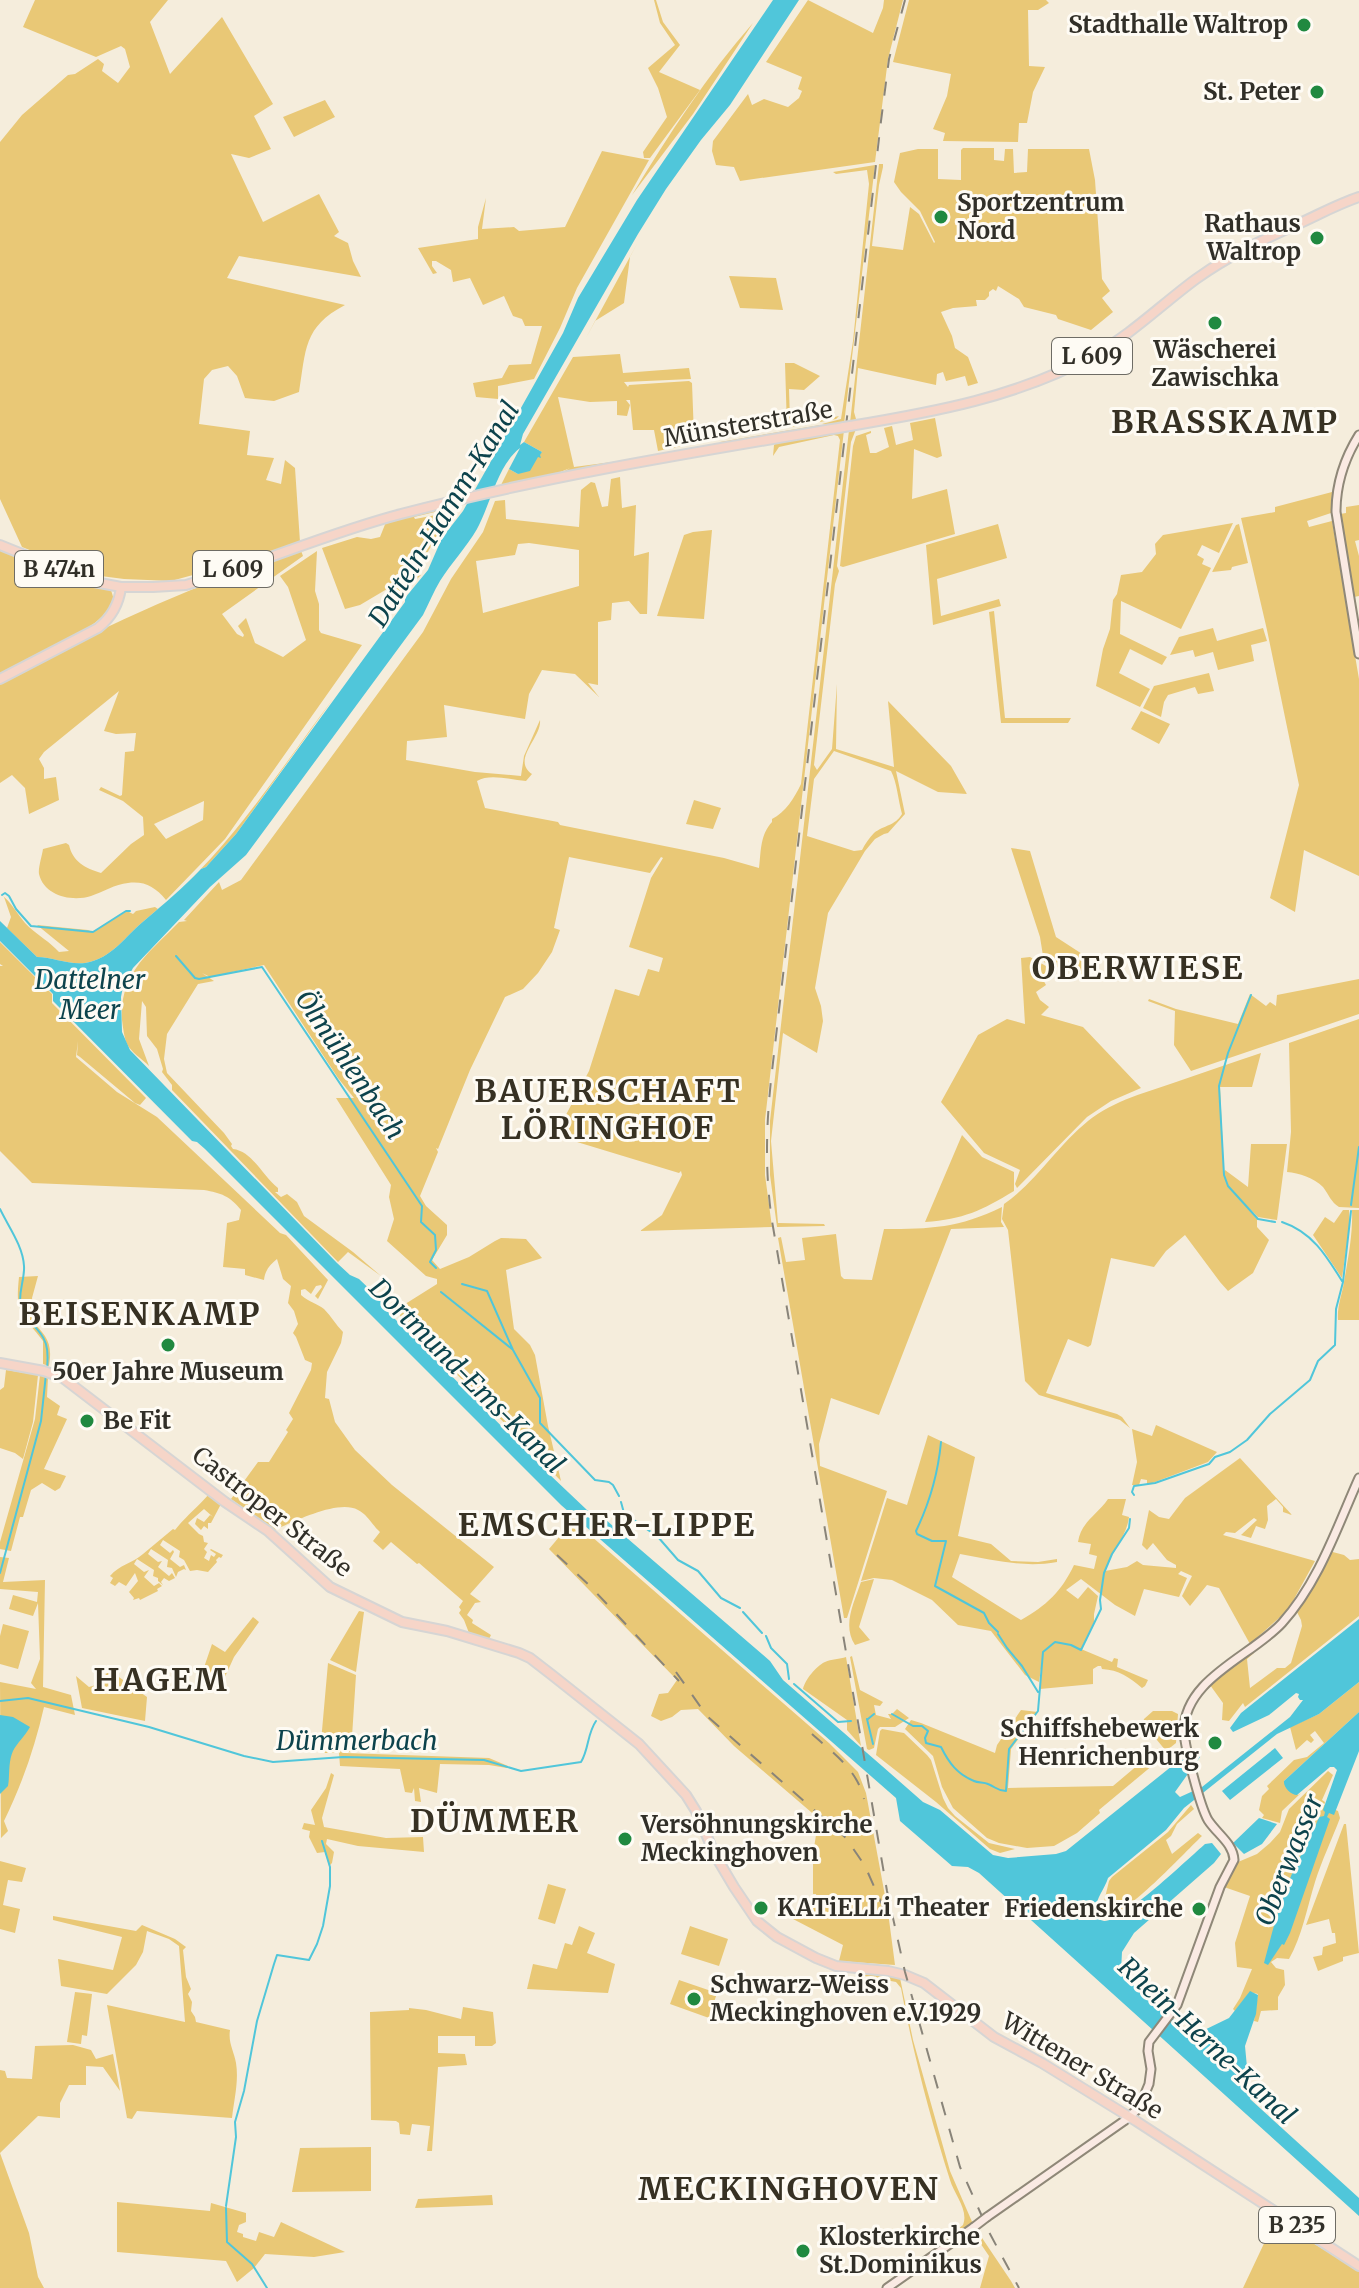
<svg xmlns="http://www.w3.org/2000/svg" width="1359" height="2288" font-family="Merriweather,serif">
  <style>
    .green { fill: #e9c876; fill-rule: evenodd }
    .water { fill: #50c6da }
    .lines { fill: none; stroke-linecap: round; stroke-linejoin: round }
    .stream { stroke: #50c6da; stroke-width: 2 }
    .secondary-casing { stroke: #8f8878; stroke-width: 11 }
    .primary-casing { stroke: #d6d5d4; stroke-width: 12 }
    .secondary { stroke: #faeae3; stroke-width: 7 }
    .primary { stroke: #f6d5c8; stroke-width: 8 }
    .rail { stroke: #898479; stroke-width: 2; stroke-dasharray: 14 14; stroke-linecap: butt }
    .secondary-bridge-casing { stroke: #8f8878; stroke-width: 11; stroke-linecap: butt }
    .primary-bridge-casing { stroke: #d6d5d4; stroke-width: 12; stroke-linecap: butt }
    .secondary-bridge { stroke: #faeae3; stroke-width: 7 }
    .primary-bridge { stroke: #f6d5c8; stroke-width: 8 }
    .poi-dot { fill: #208940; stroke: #fefbf4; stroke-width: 3 }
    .labels { text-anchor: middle; stroke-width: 6; stroke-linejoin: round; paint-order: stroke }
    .shield { fill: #fefbf4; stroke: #6e6c65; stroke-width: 2 }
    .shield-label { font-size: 22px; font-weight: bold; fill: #312f28 }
    .poi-label { font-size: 24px; font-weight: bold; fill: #312f28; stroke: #fefbf4; text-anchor: start }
    .street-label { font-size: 24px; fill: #312f28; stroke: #fefbf4 }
    .water-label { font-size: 26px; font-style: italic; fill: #0d434c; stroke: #fefbf4 }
    .district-label { font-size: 32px; font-weight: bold; letter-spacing: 2px; fill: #373123; stroke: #fefbf4 }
  </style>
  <rect width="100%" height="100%" fill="#f5eddc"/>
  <!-- green -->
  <path class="green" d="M 35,0 L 168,0 L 150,22 L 170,74 L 222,17 L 273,104 L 254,116 L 271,149 L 249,158 L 231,154 L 263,222 L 319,194 L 339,232 L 334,236 L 348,243 L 353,261 L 361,277 L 239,256 L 227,278 L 345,305 C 303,327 306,350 299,392 L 274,401 L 245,398 L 237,376 L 228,366 L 212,370 L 204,379 L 199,424 L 250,431 L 247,455 L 274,458 L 266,480 L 281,484 L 285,460 L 295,468 L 300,542 L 255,558 L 171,581 L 124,579 L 93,575 L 22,547 L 0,499 L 0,142 L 22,115 L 68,75 L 75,74 L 98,59 L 104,64 L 102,71 L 118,83 L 130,67 L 125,49 L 121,46 L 96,57 L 23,27 Z
    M 654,0 L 656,0 L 663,22 L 680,45 L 659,72 L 700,90 L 650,158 L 644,158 L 643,152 L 667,117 L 658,88 L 648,68 L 675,45 L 660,23 Z
    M 808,0 L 873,33 L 883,8 L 884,0 L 903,0 L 888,59 L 875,162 L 740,181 L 734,167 L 716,165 L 712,151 L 713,141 L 748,94 L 752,105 L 764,99 L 788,107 L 799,98 L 802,91 L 798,89 L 802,77 L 766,62 Z
    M 909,0 L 1046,0 L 1049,3 L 1038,10 L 1028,10 L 1029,66 L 1045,67 L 1033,92 L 1027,123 L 1019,123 L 1018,142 L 943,141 L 945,133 L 933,129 L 947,96 L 951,74 L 893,62 Z
    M 753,23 L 693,114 L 632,195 C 668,136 707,75 753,23 Z
    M 325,100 L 335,117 L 294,137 L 283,117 Z
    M 963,148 L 994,148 L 994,160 L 1004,161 L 1005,149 L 1013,149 L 1014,173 L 1027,172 L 1028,149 L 1089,149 L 1095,180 L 1102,279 L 1110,291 L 1102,298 L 1113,312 L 1091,330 L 1058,319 L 1056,315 L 1024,307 L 1019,299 L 998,286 L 996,291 L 993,289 L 989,292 L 989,296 L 985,300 L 976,300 L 977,306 L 953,308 L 941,312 L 952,336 L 955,348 L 968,357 L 978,383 L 968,386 L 965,376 L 946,381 L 943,372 L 937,374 L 936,385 L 858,368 L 854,412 L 856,419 L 861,420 L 850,423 L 879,164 L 883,164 L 883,167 L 879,185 L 872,246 L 903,250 L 910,207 L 919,214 L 934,243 L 935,242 L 920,211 L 901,192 L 894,182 L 900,153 L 918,149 L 938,149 L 938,179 L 961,180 L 961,150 Z
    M 602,151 L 649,160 L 577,288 L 560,328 L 534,379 L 498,386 L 498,399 L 476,397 L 473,383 L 502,378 L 509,365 L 531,364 L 542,326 L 525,326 L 522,319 L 513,316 L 504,296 L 483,305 L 470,278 L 453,282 L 451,270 L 436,261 L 432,261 L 432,266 L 437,273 L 433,274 L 418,248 L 478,239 L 478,227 L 486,198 L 482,229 L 514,227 L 519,231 L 565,227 Z
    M 875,165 L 844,424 L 721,445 L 720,442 L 820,425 L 831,426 L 822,424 L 841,419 L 853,341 L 869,184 L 867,170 L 836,174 L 833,172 Z
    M 638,242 L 630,257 L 624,303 L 595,321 L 586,338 Z
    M 729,276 L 776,278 L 783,310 L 740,308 Z
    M 620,354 L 623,373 L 689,368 L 691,379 L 624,382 L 628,387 L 629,385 L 689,381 L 692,383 L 694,436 L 688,439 L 681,446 L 658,451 L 654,430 L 633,430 L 630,400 L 626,400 L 630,405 L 627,416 L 617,415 L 617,401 L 590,402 L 558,397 L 574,467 L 627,460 L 628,462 L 557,475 L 570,468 L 551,476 L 503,486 L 501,485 L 509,469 L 518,474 L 542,452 L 524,442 L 573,357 Z
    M 785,363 L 794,363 L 820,376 L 804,390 L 789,389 L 790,421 L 801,425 L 839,416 L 836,419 L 787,428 Z
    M 935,418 L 942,456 L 937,458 L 914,449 L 912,499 L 947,489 L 955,534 L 843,567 L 840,566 L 853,446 L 856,436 L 871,431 L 871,433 L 866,435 L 870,453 L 876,453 L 889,447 L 884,428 L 892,426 L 896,445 L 913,440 L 910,423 Z
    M 853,429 L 856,429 L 851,442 L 837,566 L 839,571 L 835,584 L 814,765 L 817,770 L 832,749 L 837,684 L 836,749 L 894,767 L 888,701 L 951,766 L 967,794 L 938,792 L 896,771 L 905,814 L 888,833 L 884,834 L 875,839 L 865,851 L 828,913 L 815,988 L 821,1006 L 823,1021 L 817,1053 L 783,1033 L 771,1141 L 778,1223 L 824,1224 L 825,1226 L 777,1227 L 770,1175 L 770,1121 L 849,430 ZM 834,751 L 891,771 C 897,782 898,800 902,814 C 895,826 884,825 874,833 C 869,838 865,844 862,850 L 854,851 L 807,836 L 814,779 Z
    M 844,430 L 765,1120 L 765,1175 L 772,1227 L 640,1231 L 662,1215 L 682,1175 L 681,1171 L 679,1173 L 554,1135 L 558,1130 L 589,1071 L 615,989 L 639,996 L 648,969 L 659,972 L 663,958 L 629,947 L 651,878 L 663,858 L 661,857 L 650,873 L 569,857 L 554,928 L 560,930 L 552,952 L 538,973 L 523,989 L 505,997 L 470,1070 L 438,1149 L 436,1148 L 438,1152 L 420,1196 L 426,1206 L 447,1225 L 447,1235 L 432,1260 L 440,1269 L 469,1257 L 495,1241 L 501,1238 L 526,1239 L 542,1258 L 506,1270 L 514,1329 L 530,1345 L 535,1355 L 548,1426 L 561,1481 L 400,1316 L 402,1306 L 437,1284 L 437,1279 L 426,1276 L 387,1241 L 394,1219 L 389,1197 L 391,1185 L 336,1098 L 354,1098 L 338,1078 L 264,965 L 210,977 L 202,973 L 214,981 L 198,984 L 167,1034 L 164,1059 L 167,1073 L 224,1133 L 232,1144 L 231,1146 L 233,1149 C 252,1151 263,1176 278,1188 L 278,1192 L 275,1192 L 281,1197 L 287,1194 L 297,1202 L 304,1216 L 353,1252 L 381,1276 L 348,1252 L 338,1262 L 172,1090 L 172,1085 L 162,1072 L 163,1069 L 157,1049 L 147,1036 L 146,1007 L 142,1001 L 139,1039 L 149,1066 C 142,1059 131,1052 127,1044 C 124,1037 123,1027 122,1020 C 119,973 150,952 179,922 L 187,921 L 184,920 L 219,882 L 222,890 L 241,880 L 423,632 L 451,579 L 483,532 L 495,501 L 505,500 L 506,519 L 579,527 L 581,490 L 591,482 L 595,483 L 602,507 L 608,506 L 611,479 L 620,477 L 622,508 L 636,505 L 634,556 L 649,552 L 647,614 L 640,614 L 629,601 L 612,603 L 611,620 L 598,622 L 598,685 L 588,683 L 599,697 L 575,674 L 542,670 L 529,694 L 525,719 L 444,705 L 447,737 L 407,741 L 406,760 L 475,772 L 521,776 L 524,756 L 540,720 C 542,737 511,760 532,774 L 526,781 C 511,780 490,773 477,781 L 485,808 L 558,822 L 560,825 L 724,858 L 759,868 C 761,851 760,835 772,822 L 772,819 C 785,813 795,797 801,784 L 840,440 L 838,436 L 834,435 L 779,447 L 773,456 L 774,445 L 777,442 ZM 529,543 L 579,550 L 579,586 L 483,613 L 476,561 L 515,555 L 518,544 Z
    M 1332,492 L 1331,513 L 1307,521 L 1309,527 L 1332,521 L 1359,679 L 1359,876 L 1304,850 L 1295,912 L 1270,898 L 1299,785 L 1267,630 L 1241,518 L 1275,512 L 1275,507 Z
    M 461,502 L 460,506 L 414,517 L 415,519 L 452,512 C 439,527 432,550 420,562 L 415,560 L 422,567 L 417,573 L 421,575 L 399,597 L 387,589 L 360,605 L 345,609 L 322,548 L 357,537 L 371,539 L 380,537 L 386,522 Z
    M 1359,505 L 1359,540 L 1355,541 L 1359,556 L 1359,596 L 1354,597 L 1340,514 L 1346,513 L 1346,507 Z
    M 1233,523 L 1219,553 L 1202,545 L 1197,555 L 1204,559 L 1202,564 L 1211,568 L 1181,629 L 1121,601 L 1120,634 L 1167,657 L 1162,665 L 1130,649 L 1119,673 L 1150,689 L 1140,707 L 1096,686 L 1103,649 L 1110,629 L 1113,600 L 1117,594 L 1121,575 L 1142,572 L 1156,554 L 1155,544 L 1163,535 Z
    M 998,524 L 1007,558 L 937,579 L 941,616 L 999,599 L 1001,606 L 933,625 L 926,545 Z
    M 1239,524 L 1248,563 L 1232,567 L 1231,570 L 1212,572 L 1236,525 Z
    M 712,530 L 704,619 L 657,616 L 684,535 L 693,532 Z
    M 0,548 L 111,590 L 114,600 C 102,631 30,658 0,675 Z
    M 300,548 L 303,556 L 222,614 L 237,634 L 243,637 L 244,635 L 238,626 L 246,618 L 255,643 L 283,657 L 306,640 L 288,587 L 280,576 L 317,551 L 315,591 L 319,604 L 319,630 L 321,633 L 362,645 L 225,839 L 166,900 C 155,887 145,881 128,883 C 115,884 103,892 91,896 C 72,902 44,896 39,874 C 38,868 42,856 43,849 L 66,843 L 69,845 C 73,862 85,868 101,873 L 131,844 L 144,835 L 143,817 L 123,801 L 99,790 L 101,787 L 120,796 L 122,795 L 125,752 L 134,751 L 136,733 L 116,734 L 104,731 L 119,691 L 44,752 L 39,759 L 44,768 L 44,779 L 56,777 L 59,800 L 29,814 L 25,788 L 12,775 L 0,783 L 0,683 C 95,628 197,585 300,548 ZM 204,801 L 203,820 L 166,839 L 154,824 Z
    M 994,611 L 1005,718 L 1071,718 L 1068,723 L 1001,723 L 989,612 Z
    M 1213,628 L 1217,641 L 1263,628 L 1267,641 L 1251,645 L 1254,661 L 1218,670 L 1213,652 L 1195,657 L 1193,650 L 1170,655 L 1179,637 Z
    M 1209,673 L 1214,691 L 1198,694 L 1195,687 L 1168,695 L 1164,702 L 1161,717 L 1143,708 L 1154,686 Z
    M 333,699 L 236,834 L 206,867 L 201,869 C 183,888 165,903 145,920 C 126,935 112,959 85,963 C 68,965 53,957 37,957 L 7,928 L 11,917 L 4,897 L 0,894 C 12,901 18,917 29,927 C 39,936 50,942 59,952 L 69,951 L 37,925 L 88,930 L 93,932 L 127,911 L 133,914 L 136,911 L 155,907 L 158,909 C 229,851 278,772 333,699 Z
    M 1141,711 L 1170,724 L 1159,744 L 1131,729 Z
    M 694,800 L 721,808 L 713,829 L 686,824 Z
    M 1011,848 L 1030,851 L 1056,937 L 1096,963 L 1081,975 L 1073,962 L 1067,961 L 1055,969 L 1044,962 L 1040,937 Z
    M 0,942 L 52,994 L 52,1003 L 146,1098 L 140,1105 L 135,1103 L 80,1057 L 77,1055 L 78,1041 L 76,1057 L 117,1092 L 157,1117 L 280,1233 L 286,1235 L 328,1280 L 318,1299 L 315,1296 L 322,1287 L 321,1285 L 316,1286 L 311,1294 L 305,1289 L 301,1290 L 301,1295 C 309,1302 318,1304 324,1309 C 331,1316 336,1325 343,1332 L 341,1343 L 327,1372 L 325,1398 L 329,1399 L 335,1422 L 355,1450 L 392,1485 L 494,1567 L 470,1594 L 481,1602 L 475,1603 L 467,1615 L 473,1620 L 472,1623 L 491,1635 L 489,1639 L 469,1633 L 464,1620 L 459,1613 L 461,1610 L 459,1607 L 463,1601 L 419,1563 L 417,1564 L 391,1542 L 383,1550 L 373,1541 L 380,1532 C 372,1525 368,1515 358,1510 C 338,1499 294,1522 274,1530 L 231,1499 L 258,1462 L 269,1462 L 288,1432 L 286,1430 L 293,1419 L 289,1413 L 311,1370 L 312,1363 L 305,1360 L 296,1337 L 293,1333 L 298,1324 L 294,1311 L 288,1303 L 291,1286 L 283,1279 L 277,1259 C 270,1265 265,1270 264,1280 L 245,1275 L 245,1269 L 223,1267 L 227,1223 L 239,1220 L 241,1210 C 230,1196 221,1193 204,1190 L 32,1183 L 0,1151 L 0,966 L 3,966 L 0,964 Z
    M 1030,957 L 1053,970 L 1042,978 L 1046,985 L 1036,992 L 1040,1000 L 1049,1007 L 1041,1015 L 1083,1027 L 1141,1088 L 1111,1101 L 1087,1117 L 1017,1188 L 1015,1184 L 1020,1170 L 984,1153 L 941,1102 L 978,1035 L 1007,1019 L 1025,1024 L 1021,958 Z
    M 1359,979 L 1359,1014 L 1191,1071 L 1174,1045 L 1175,1011 L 1148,1001 L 1149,999 L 1176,1009 L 1238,1024 L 1250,994 L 1266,1006 L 1270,1002 L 1276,1006 L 1277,995 Z
    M 1359,1019 L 1359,1208 L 1339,1207 C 1331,1202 1329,1195 1323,1187 C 1314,1178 1299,1173 1287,1172 L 1291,1132 L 1289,1043 Z
    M 1261,1053 L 1252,1087 L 1220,1087 L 1224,1172 L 1225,1170 L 1248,1187 L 1251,1144 L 1287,1144 L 1277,1220 L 1258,1217 L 1243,1202 L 1257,1219 L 1257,1227 L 1269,1240 L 1253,1273 L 1228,1291 L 1220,1282 L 1185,1235 L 1166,1251 L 1154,1267 L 1111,1258 L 1091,1345 L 1088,1347 L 1068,1339 L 1046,1393 L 1117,1414 L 1122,1417 L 1130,1428 L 1120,1420 L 1039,1395 L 1025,1381 L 1008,1230 L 1002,1219 L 1004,1204 C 1037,1181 1057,1146 1088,1121 C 1114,1100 1148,1092 1179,1081 C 1206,1072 1233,1062 1261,1053 Z
    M 962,1135 L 982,1157 L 1014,1172 L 1014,1191 C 981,1211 964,1219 925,1222 Z
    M 1002,1207 L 1001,1222 L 1004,1227 L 951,1229 L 879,1415 L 831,1398 L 819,1444 L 820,1466 L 887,1491 L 847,1618 L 844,1618 L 778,1238 L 781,1237 L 786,1262 L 805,1260 L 802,1238 L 836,1234 L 841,1276 L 844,1279 L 872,1280 L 884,1229 C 931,1229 959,1228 1002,1207 Z
    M 1343,1210 L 1349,1210 L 1350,1223 L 1342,1278 L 1313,1235 L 1325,1217 L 1334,1223 Z
    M 1352,1210 L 1359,1210 L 1359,1320 L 1338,1320 C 1337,1306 1342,1295 1344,1282 C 1348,1259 1353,1234 1352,1210 Z
    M 38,1276 L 32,1298 L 35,1316 L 31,1319 C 46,1337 53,1341 49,1366 L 43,1364 L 43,1341 C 21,1312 15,1316 19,1277 Z
    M 6,1370 L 38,1375 L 33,1422 L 23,1459 L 15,1453 L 0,1448 L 0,1390 L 4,1387 Z
    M 40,1375 L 48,1377 L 47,1397 L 60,1406 L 57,1415 L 67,1419 L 44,1469 L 66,1476 L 60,1488 L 55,1491 L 42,1483 L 31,1490 L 23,1517 L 20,1517 L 11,1551 L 0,1549 L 0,1542 L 35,1419 Z
    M 1156,1425 L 1217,1452 L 1208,1462 L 1147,1485 L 1147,1480 L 1141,1479 L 1139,1485 L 1132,1485 L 1137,1462 L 1132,1429 L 1152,1436 Z
    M 928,1435 L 975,1457 L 958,1536 L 991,1544 L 1011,1561 L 1038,1562 L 1057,1559 L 1057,1562 C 1024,1568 993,1560 960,1554 L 952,1577 L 1021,1620 C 1047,1605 1061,1592 1074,1565 L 1094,1569 L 1097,1556 L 1089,1554 L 1091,1544 L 1078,1542 C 1081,1522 1097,1515 1108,1499 L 1126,1499 L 1122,1515 L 1129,1517 C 1127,1536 1111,1552 1105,1571 L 1127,1567 L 1137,1561 L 1143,1565 L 1176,1568 L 1176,1565 L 1167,1560 L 1153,1543 L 1147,1550 L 1142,1545 L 1149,1510 L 1159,1517 L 1169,1519 L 1185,1498 L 1240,1458 L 1292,1515 L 1283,1512 L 1283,1507 L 1276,1499 L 1267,1506 L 1268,1520 L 1265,1529 L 1256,1526 L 1251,1538 L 1241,1535 L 1257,1520 L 1254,1518 L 1235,1533 L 1226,1532 L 1223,1535 L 1315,1561 L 1288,1610 L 1250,1644 L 1219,1588 L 1207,1585 L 1190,1606 L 1182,1596 L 1192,1576 L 1181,1571 L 1178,1574 L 1187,1578 L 1179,1597 L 1144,1589 L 1135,1616 L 1115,1605 L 1081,1579 L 1066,1590 L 1078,1599 L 1088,1587 L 1098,1596 L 1094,1614 L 1094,1622 L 1081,1649 L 1112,1662 L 1114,1658 L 1118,1659 L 1117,1667 L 1148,1680 L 1145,1686 L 1142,1688 C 1129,1677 1119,1670 1102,1669 L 1101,1666 L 1098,1666 L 1093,1669 L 1093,1684 L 1040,1689 L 1043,1655 L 1039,1682 L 1025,1675 L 991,1631 L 958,1625 L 932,1600 L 892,1580 L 874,1578 L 861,1581 L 887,1498 L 907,1505 Z
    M 209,1494 L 221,1504 L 211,1523 L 208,1523 L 208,1529 L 204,1526 L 201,1530 L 195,1524 L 197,1518 L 204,1522 L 210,1515 L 213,1517 L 204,1509 L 188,1523 L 199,1534 L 203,1536 L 204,1542 L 208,1543 L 204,1549 L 207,1552 L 204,1558 L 209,1561 L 211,1555 L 214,1557 L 216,1554 L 210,1550 L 211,1549 L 223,1555 L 221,1558 L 219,1557 L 216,1560 L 217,1562 L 208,1572 L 197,1570 L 190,1571 L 184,1560 L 179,1557 L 180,1551 L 163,1540 L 160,1545 L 170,1553 L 173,1550 L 174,1552 L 170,1559 L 180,1567 L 184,1565 L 186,1570 L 184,1569 L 178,1572 L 176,1577 L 172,1568 L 167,1567 L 168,1560 L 151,1549 L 148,1554 L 158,1562 L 162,1561 L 158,1567 L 169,1576 L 172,1573 L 175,1578 L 169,1581 L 164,1578 L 161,1582 L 163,1585 L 158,1581 L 158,1578 L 153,1576 L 154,1570 L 137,1559 L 134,1564 L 144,1572 L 149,1570 L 144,1577 L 154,1586 L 159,1583 L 162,1586 L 157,1589 L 158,1591 L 140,1600 L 139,1598 L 133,1600 L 134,1598 L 129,1592 L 138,1581 L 135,1573 L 126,1586 L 119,1582 L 115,1586 L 110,1583 L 113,1578 L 110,1576 C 119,1565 133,1563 143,1554 C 153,1546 163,1537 173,1529 L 175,1530 C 185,1517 197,1508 209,1494 Z
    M 570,1524 L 579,1533 L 583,1529 L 829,1743 L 858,1772 L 866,1793 L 888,1912 L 895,1965 L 839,1961 L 843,1945 L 793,1919 L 796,1908 L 818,1903 L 816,1894 L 813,1894 L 813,1854 L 816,1835 L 825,1824 L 734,1746 L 698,1709 L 681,1710 L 672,1717 L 661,1721 L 651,1716 L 659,1694 L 668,1693 L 677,1680 L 549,1549 Z
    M 1329,1551 L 1344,1555 L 1350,1560 L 1359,1559 L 1359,1616 L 1245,1707 L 1243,1703 L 1229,1721 L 1222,1720 L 1223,1703 L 1210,1685 L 1211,1682 L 1254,1650 L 1254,1653 L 1247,1659 L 1250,1688 L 1277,1668 L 1285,1668 L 1291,1663 L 1302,1626 L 1301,1620 L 1296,1610 Z
    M 0,1557 L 9,1558 L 3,1582 L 45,1580 L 43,1687 L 71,1695 L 75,1715 L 44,1707 C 35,1747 22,1784 4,1821 L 8,1831 L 1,1838 L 0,1682 L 36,1689 L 31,1683 L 40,1659 L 38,1603 L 33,1616 L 9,1609 L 13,1595 L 37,1602 L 38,1592 L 0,1589 Z
    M 874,1579 L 859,1627 L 870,1640 L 855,1645 C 842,1625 854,1603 861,1582 Z
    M 359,1611 L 364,1612 L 356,1672 L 330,1660 Z
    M 253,1617 L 259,1622 L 234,1657 L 220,1688 L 198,1685 L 212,1644 L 225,1652 Z
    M 3,1624 L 29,1631 L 18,1669 L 0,1664 L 0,1636 Z
    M 852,1656 L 860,1690 L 883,1702 L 880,1706 L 874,1705 L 876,1715 L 891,1719 L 888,1714 L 892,1714 L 897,1709 L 909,1718 L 895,1727 L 880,1727 L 878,1729 L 874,1748 L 869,1750 L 867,1749 L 850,1657 Z
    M 846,1657 L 861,1746 L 847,1730 L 847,1720 L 803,1689 C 805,1680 816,1666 825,1662 C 831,1659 840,1659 846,1657 Z
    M 328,1663 L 356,1675 L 351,1752 L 345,1753 L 489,1758 L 508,1766 L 507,1768 L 489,1765 L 440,1764 L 437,1793 L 419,1788 L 421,1802 L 415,1801 L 414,1788 L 412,1793 L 405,1792 L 400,1769 L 340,1766 L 339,1753 L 320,1753 Z
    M 109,1670 L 147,1697 L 145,1721 L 82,1708 L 76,1676 L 89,1687 L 99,1684 Z
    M 1359,1682 L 1359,1712 L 1284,1781 L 1298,1795 L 1301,1793 L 1282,1811 L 1280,1823 L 1262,1818 L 1264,1815 L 1259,1810 L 1262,1796 L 1269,1789 L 1267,1786 L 1294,1760 L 1307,1757 L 1324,1743 L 1315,1731 L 1310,1735 L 1314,1740 L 1311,1743 L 1307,1740 L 1296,1750 L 1290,1727 L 1319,1714 Z
    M 1021,1710 L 1038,1712 L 1011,1749 L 1008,1788 L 1113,1786 L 1158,1748 L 1165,1755 L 1099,1810 L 1100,1813 L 1077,1833 L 1054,1846 L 1027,1848 L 999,1843 L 987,1838 L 953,1808 L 942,1787 L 933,1756 L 905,1729 L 911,1720 L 921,1723 L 995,1753 L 997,1745 Z
    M 1153,1711 L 1172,1711 L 1178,1714 L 1176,1743 L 1166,1751 L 1143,1723 L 1144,1719 Z
    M 882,1729 L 904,1733 L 927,1755 L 931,1760 L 943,1798 L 948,1808 L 955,1816 L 989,1843 L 1015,1849 L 1000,1853 L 990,1849 L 936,1802 L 876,1755 L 880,1731 Z
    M 1328,1771 L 1333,1775 L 1322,1800 L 1325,1802 L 1324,1805 L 1338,1811 L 1340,1818 C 1332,1839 1322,1860 1315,1882 C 1307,1908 1302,1936 1289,1959 L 1277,1958 L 1271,1962 L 1276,1968 L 1284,1970 L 1285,1985 L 1278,1997 L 1278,2010 L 1261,2011 L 1258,2022 L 1254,2021 L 1258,1994 L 1250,1992 L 1235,2011 L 1233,2009 L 1240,1998 L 1252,1969 L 1237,1967 L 1235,1943 L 1250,1896 L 1224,1887 L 1238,1862 L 1257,1854 L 1270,1843 L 1280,1832 L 1289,1809 Z
    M 331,1773 L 334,1775 L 322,1818 L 324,1827 L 386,1838 L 423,1837 L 424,1852 L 358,1846 L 327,1839 L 326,1844 L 334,1852 L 332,1863 L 329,1866 L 325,1852 L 317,1853 L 309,1837 L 310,1831 L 302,1829 L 304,1823 L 315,1825 L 311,1810 L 326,1788 Z
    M 1191,1805 L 1194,1809 L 1177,1824 L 1171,1836 L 1166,1840 L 1172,1854 L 1198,1833 L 1202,1836 C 1188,1849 1128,1914 1112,1913 C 1107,1913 1106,1910 1103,1906 L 1109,1881 L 1112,1877 L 1168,1832 Z
    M 1344,1824 L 1346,1824 L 1359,1953 L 1343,1957 L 1343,1961 L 1318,1971 L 1313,1957 L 1322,1955 L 1323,1947 L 1336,1943 L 1335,1933 L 1332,1933 L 1329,1919 L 1306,1925 Z
    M 0,1861 L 26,1868 L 22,1882 L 8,1880 L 3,1905 L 20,1909 L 15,1933 L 0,1929 Z
    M 548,1884 L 566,1889 L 555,1924 L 538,1919 Z
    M 53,1916 L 136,1931 L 142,1925 L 175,1939 L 186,1947 L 183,1950 L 186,1977 L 191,1989 L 188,1994 L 192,2002 L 191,2011 L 195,2017 L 196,2022 L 230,2030 C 228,2043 234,2051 236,2063 C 239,2081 234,2100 232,2118 L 137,2111 L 132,2119 L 127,2118 L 107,2005 L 185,2022 L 179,1946 L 169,1939 L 147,1931 L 143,1952 L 136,1965 L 107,1994 L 61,1986 L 58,1959 L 113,1970 L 122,1937 L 53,1920 Z
    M 579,1926 L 595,1933 L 587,1953 L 615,1964 L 608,1993 L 527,1989 L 533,1964 L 557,1969 L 565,1943 L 572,1945 Z
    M 690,1926 L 728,1939 L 719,1966 L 681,1954 Z
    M 865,1973 L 900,1978 L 913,2040 L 950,2171 L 973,2224 L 942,2245 L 941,2243 L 963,2225 C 969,2210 954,2194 950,2180 C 930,2117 913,2053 901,1988 L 896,1982 L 865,1976 Z
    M 679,1980 L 717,1993 L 709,2018 L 670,2004 Z
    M 75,1992 L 92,1994 L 87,2036 L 82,2035 L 81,2044 L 67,2042 Z
    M 463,2007 L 493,2012 L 496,2043 L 492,2046 L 475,2046 L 475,2036 L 438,2036 L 438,2053 L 465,2054 L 467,2065 L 438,2067 L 432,2151 L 427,2151 L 430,2126 L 412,2124 L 410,2135 L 400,2134 L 399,2123 L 396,2121 L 371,2120 L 370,2012 L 409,2010 L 409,2008 L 426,2010 L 461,2019 Z
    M 73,2045 L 91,2050 L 96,2059 L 113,2054 L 120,2091 L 103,2067 L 86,2066 L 86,2085 L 69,2085 L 60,2103 L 60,2118 L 38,2116 L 0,2153 L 29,2233 L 38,2277 L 44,2288 L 0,2288 L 0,2070 L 5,2071 L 7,2078 L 32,2079 L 35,2046 Z
    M 371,2147 L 371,2191 L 292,2192 L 300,2148 Z
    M 492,2195 L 493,2205 L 415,2208 L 418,2199 Z
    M 117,2202 L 210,2211 L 211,2203 L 246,2213 L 246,2222 L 239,2225 L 237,2232 L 243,2234 L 243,2237 L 256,2241 L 259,2232 L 274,2237 L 281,2222 L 345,2252 L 314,2257 L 265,2254 L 254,2268 L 237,2282 L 226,2261 L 117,2252 Z
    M 1275,2220 L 1359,2271 L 1359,2288 L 1243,2288 Z
    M 976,2229 L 1011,2281 L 1015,2288 L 980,2288 L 989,2256 L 974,2234 L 958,2244 L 957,2242 Z"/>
  <!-- water -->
  <path class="water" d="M 773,0 L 799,0 L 730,105 L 701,140 L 666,189 L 638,234 L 523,434 L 520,445 L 524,442 L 542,452 L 540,455 L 541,458 L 538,457 L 530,471 L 518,474 L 509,469 L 520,448 C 497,466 491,503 477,529 C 466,548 451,563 440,581 C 434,591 429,603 423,615 L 246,855 L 210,887 L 133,968 L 123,987 L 121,997 L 122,1032 L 130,1050 L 337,1263 L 350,1275 L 359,1279 L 380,1299 L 382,1306 L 389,1313 L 549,1474 L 587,1510 L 606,1520 L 770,1661 L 783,1680 L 882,1766 L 923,1802 L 940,1810 L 993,1855 L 1008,1858 L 1056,1854 L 1066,1851 L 1177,1762 L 1197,1754 L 1200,1757 L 1175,1792 L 1180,1797 L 1202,1787 L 1290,1717 L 1303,1700 L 1300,1700 L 1298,1697 L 1299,1694 L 1296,1693 L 1269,1715 L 1233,1732 L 1230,1728 L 1241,1713 L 1359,1619 L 1359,1682 L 1319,1714 L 1277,1734 L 1184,1808 L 1166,1830 L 1108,1878 C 1105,1889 1094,1900 1096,1913 C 1097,1918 1099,1920 1104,1921 C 1121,1923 1189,1858 1205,1844 L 1212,1843 L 1221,1854 L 1214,1863 L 1134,1933 L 1122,1952 L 1121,1971 L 1160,2009 L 1194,2035 L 1229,2018 L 1250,1991 L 1258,1995 L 1256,2014 L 1245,2046 L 1250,2099 L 1359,2198 L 1359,2216 L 979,1873 L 968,1867 L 952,1866 L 900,1821 L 896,1798 L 561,1505 L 205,1149 L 197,1142 L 192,1141 L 53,1001 L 53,994 L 0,941 L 0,921 L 37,957 C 53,957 68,965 85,963 C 112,959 126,935 145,920 C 165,903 183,888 201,869 L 206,867 L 236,834 L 405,602 L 405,598 L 428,570 L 442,538 L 463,511 L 563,333 L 578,298 L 637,200 Z
    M 1359,1712 L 1359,1751 L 1334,1815 L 1329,1813 L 1327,1817 L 1330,1819 L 1290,1933 L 1284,1945 L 1282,1944 L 1268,1965 L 1264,1963 C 1274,1925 1285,1881 1305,1848 L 1302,1845 L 1310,1826 L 1315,1827 L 1319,1817 L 1324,1816 L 1325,1812 L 1323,1810 L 1337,1770 L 1334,1767 L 1330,1767 L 1297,1795 C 1291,1795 1283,1787 1284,1781 Z
    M 0,1715 L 13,1717 L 30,1727 C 25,1736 17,1743 13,1751 C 8,1762 10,1775 8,1786 L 0,1794 Z
    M 1275,1748 L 1283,1758 L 1230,1800 L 1222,1791 Z
    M 1259,1818 L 1277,1824 L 1262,1844 L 1244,1854 L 1233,1843 Z"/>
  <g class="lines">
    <!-- stream -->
    <path class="stream" d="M 2,895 L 5,893 L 9,896 L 16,909 L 31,926 L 93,932 L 126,911 L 130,911
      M 176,956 L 195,978 L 199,979 L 262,967 L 422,1206 L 421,1222 L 435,1235 L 436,1250 L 430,1262 L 436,1268
      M 1251,995 L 1228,1053 L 1219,1086 L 1224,1175 L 1228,1186 L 1258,1219 L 1275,1222
      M 1351,1205 L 1359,1147
      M 0,1209 C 8,1226 23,1246 24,1266 C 25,1280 17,1294 21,1309 C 23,1316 27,1320 32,1324 C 47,1338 49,1348 47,1368
      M 1282,1222 C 1312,1232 1326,1255 1342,1281
      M 462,1284 L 487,1291 L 513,1350 L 540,1398 L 540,1423 L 595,1480 L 609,1482 L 613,1485 L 619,1496
      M 441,1292 L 512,1349
      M 941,1442 C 938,1474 930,1502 916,1531 L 917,1534 L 932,1541 L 946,1541 L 935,1586 L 984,1613 L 989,1623 L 998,1632
      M 1134,1495 L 1132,1492 L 1134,1486 L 1155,1483 L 1209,1464 L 1215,1457 L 1230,1452 L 1247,1440 L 1270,1414 L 1310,1380 L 1318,1361 L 1335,1345 L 1336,1309 L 1343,1282 L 1351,1211
      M 621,1502 L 624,1513 L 658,1537 L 678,1560 L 698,1571 L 721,1598 L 740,1608
      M 0,1573 L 41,1421 L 46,1374
      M 743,1612 L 762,1633
      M 998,1634 L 1007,1648 L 1022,1666 L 1038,1692
      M 766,1636 L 771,1648 L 787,1664 L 789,1679
      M 794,1684 L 838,1722 L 851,1721
      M 0,1701 L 28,1698 L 149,1727 L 244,1756 L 273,1762 L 343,1757 L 484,1760 L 521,1771 L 581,1762 C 589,1749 587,1734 596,1721
      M 892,1714 L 913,1726 L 922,1726 L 928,1731 L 925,1738 L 926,1743 L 941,1747 C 949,1763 957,1774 974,1781 C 978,1783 984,1782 988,1784 C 996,1787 997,1791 1006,1791 L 1009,1749 L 1038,1711 L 1043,1652 L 1055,1642 L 1071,1645 L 1081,1650 L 1101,1609 L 1100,1600 L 1104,1573 L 1112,1554 L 1129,1528 L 1130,1519
      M 867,1719 L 873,1744
      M 868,1719 L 874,1714
      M 226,2206 L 236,2137 L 235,2122 L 244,2091 L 257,2021 L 274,1964 L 277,1955 L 309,1960 L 317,1944 L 323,1926 L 330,1886 L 330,1867 L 322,1841
      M 226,2208 L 227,2242 L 252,2264 L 267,2288"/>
    <defs>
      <path id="secondary" d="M 1359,435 C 1344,459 1336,484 1336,512 L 1359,654
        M 987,2217 L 1124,2121 L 1139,2108 L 1149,2084 L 1151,2069 L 1148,2051 L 1149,2042 L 1177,2005 L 1220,1887 L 1234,1860 C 1233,1843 1217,1834 1208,1820 C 1200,1806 1185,1748 1184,1732 C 1183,1679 1252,1656 1282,1623 C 1319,1582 1337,1527 1359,1478
        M 887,2288 L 974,2227"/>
      <path id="primary" d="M 850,426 C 934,412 1018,397 1094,355 C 1131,335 1162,304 1196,279 C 1228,256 1262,240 1298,224 C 1318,215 1338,204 1359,197
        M 0,545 L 89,581 L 121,587
        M 0,679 L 98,628 C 112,617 119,604 121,587 L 153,587 L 186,585 C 259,564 328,533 401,514 C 546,476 696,452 844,427
        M 0,1363 L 44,1371 L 63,1378 L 225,1502 L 268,1531 L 330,1587 L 402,1622 L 447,1631 L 519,1653 L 530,1658 L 552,1675 L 639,1744 L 686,1795 L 696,1811 L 715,1855 L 734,1887 L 757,1921 L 777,1937 L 816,1958 L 836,1966 L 888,1971 L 905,1975 L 924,1983 L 994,2037 L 1042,2063 L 1136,2121 L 1359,2266"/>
    </defs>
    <!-- secondary casing -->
    <use href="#secondary" class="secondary-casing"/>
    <!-- primary casing -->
    <use href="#primary" class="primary-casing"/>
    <!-- secondary -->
    <use href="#secondary" class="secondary"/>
    <!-- primary -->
    <use href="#primary" class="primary"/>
    <!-- rail -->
    <path class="rail" d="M 905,0 L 889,59 L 881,121 L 771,1080 C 766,1128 765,1173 772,1221 L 887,1891 L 905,1972 L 960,2167 L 989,2232 L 1019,2288
      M 557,1555 L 590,1586 L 679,1681
      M 676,1672 L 707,1716 L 846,1838 L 865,1866 L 884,1909
      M 812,1734 C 833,1753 857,1769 864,1799"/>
    <defs>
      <path id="secondary-bridge" d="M 974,2227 L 987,2217"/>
      <path id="primary-bridge" d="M 844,427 L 850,426"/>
    </defs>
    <!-- secondary-bridge casing -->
    <use href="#secondary-bridge" class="secondary-bridge-casing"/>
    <!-- primary-bridge casing -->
    <use href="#primary-bridge" class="primary-bridge-casing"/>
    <!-- secondary-bridge -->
    <use href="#secondary-bridge" class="secondary-bridge"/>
    <!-- primary-bridge -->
    <use href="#primary-bridge" class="primary-bridge"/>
  </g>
  <!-- markers -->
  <g class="poi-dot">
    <circle cx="1304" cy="25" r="8"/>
    <circle cx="1317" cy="92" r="8"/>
    <circle cx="941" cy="217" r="8"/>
    <circle cx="1317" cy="238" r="8"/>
    <circle cx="1215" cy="323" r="8"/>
    <circle cx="168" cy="1345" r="8"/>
    <circle cx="87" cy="1421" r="8"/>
    <circle cx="1215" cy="1743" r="8"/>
    <circle cx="625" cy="1839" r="8"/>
    <circle cx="761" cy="1908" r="8"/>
    <circle cx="1199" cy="1909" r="8"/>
    <circle cx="694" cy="1999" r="8"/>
    <circle cx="803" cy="2251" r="8"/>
  </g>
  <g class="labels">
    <!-- shield labels -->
    <g class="shield">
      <rect x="1052" y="338" width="80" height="36" rx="6"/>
      <rect x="15" y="551" width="88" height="36" rx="6"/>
      <rect x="193" y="551" width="80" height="36" rx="6"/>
      <rect x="1259" y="2207" width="76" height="36" rx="6"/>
    </g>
    <g class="shield-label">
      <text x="1092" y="364">L 609</text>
      <text x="59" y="577">B 474n</text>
      <text x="233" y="577">L 609</text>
      <text x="1297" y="2233">B 235</text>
    </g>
    <!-- poi labels -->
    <g class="poi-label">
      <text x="1288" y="33" text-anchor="end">Stadthalle Waltrop</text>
      <text x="1301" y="100" text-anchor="end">St. Peter</text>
      <text x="957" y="211">Sportzentrum<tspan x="957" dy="28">Nord</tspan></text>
      <text x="1301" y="232" text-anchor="end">Rathaus<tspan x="1301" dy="28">Waltrop</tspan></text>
      <text x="1215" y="358" text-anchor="middle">Wäscherei<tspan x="1215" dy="28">Zawischka</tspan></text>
      <text x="168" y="1380" text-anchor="middle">50er Jahre Museum</text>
      <text x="103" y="1429">Be Fit</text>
      <text x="1199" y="1737" text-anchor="end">Schiffshebewerk<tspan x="1199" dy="28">Henrichenburg</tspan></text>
      <text x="641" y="1833">Versöhnungskirche<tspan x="641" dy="28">Meckinghoven</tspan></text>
      <text x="777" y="1916">KATiELLi Theater</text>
      <text x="1183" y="1917" text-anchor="end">Friedenskirche</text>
      <text x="710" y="1993">Schwarz-Weiss<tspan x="710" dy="28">Meckinghoven e.V.1929</tspan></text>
      <text x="819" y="2245">Klosterkirche<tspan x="819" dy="28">St.Dominikus</tspan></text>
    </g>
    <!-- street labels -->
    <g class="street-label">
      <text transform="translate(748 424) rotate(-10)" y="8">Münsterstraße</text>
      <text transform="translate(272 1512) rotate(38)" y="8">Castroper Straße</text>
      <text transform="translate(1082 2066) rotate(31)" y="8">Wittener Straße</text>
    </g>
    <!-- water labels -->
    <g class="water-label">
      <text transform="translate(444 514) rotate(-58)" y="9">Datteln-Hamm-Kanal</text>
      <text x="90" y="989">Dattelner<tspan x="90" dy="30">Meer</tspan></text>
      <text transform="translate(350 1065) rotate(56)" y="9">Ölmühlenbach</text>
      <text transform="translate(467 1376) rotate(45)" y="9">Dortmund-Ems-Kanal</text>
      <text x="357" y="1750">Dümmerbach</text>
      <text transform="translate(1289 1860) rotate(-68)" y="9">Oberwasser</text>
      <text transform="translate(1207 2041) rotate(43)" y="9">Rhein-Herne-Kanal</text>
    </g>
    <!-- district labels -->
    <g class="district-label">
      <text x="1225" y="433">BRASSKAMP</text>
      <text x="1138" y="979">OBERWIESE</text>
      <text x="608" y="1102">BAUERSCHAFT<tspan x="608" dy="37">LÖRINGHOF</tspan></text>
      <text x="140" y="1325">BEISENKAMP</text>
      <text x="607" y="1536">EMSCHER-LIPPE</text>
      <text x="161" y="1691">HAGEM</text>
      <text x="495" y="1832">DÜMMER</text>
      <text x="789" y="2200">MECKINGHOVEN</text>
    </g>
  </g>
</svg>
